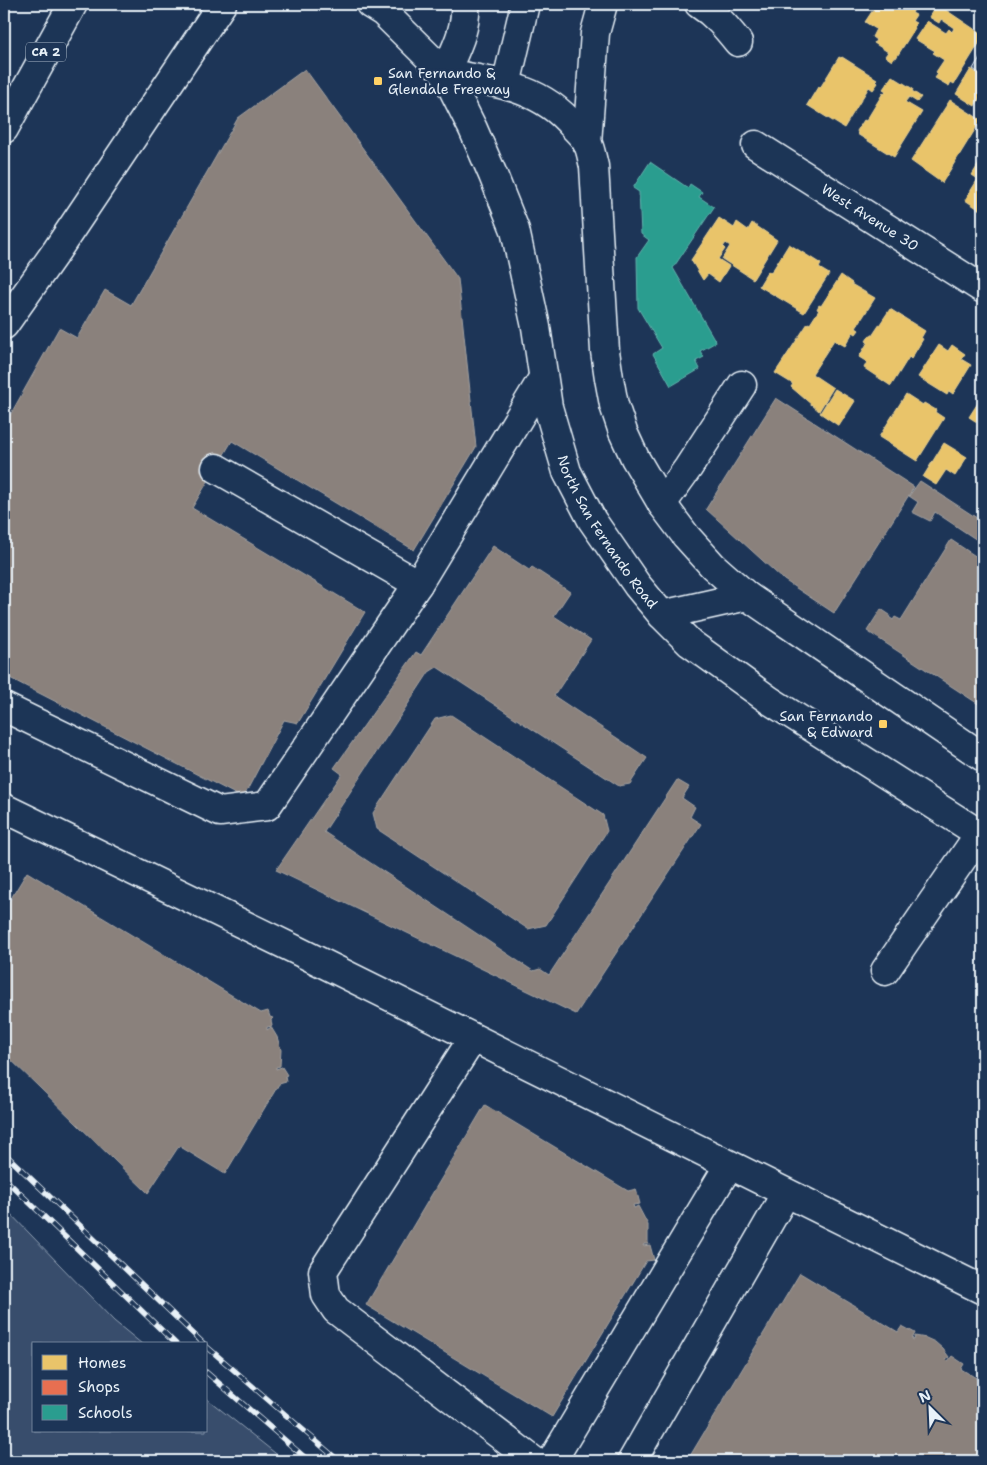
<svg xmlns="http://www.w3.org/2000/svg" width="987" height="1465" font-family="'Shantell Sans',sans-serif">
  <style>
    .green { fill: #374d6c; stroke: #909fb2 }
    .homes { fill: #e9c46a; stroke: #e9d295 }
    .shops { fill: #e76f51; stroke: #e79683 }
    .schools { fill: #2a9d8f; stroke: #63b6ae }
    .industry { fill: #8a817c; stroke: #a6a3a1 }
    .building { fill: #495e7a; stroke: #e8f1f8 }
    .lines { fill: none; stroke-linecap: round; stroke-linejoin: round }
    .minor-casing { stroke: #e8f1f8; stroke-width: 31 }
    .major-casing { stroke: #e8f1f8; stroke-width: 31 }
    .highway-casing { stroke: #e8f1f8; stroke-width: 31 }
    .minor { stroke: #1d3557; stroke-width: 28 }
    .major { stroke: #1d3557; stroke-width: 28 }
    .highway { stroke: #1d3557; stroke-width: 28 }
    .rail-casing { stroke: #e8f1f8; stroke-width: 5.5 }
    .rail { stroke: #1d3557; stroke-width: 4; stroke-dasharray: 11; stroke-linecap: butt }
    .poi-dot { fill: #ffd166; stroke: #1d3557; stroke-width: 2 }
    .labels { text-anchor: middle; stroke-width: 5; stroke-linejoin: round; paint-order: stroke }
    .shield { fill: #1d3557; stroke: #abb9c8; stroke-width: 1 }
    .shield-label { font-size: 12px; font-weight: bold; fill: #e8f1f8 }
    .poi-label { font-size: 14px; fill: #e8f1f8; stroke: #1d3557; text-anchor: start }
    .street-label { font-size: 14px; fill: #e8f1f8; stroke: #1d3557 }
  </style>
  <rect width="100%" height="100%" fill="#1d3557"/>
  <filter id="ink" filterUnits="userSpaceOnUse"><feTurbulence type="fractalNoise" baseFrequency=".02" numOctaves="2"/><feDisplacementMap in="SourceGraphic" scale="10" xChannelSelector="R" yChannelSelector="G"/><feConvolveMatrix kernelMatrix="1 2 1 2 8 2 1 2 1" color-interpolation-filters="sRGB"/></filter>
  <g filter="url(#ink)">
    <!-- green -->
    <path class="green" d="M 4,1207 L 114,1321 L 142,1344 L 34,1344 L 34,1431 L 206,1431 L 206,1398 L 285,1461 L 6,1461 L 4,1459 Z"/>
    <!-- homes -->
    <path class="homes" d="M 877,4 L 907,4 L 914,9 L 912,13 L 916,15 L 912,21 L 916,23 L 914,27 L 915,28 L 896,58 L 894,57 L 892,61 L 885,56 L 888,52 L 874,43 L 876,40 L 872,37 L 876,29 L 865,22 Z
      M 937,4 L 983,35 L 983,37 L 954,84 L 951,82 L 949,86 L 935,78 L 938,74 L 936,72 L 944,60 L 933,53 L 935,51 L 915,39 L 927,21 L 946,33 L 949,29 L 952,32 L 954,28 L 941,19 L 939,23 L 929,17 Z
      M 839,57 L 841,58 L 842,57 L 877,79 L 876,81 L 878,83 L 873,90 L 869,87 L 844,128 L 807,105 L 818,87 L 820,88 Z
      M 971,69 L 983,77 L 983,92 L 975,106 L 956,94 Z
      M 892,76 L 913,89 L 912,91 L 921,97 L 917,102 L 909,97 L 905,102 L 922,112 L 894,157 L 857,134 L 858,133 L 857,131 L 864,120 L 866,121 L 883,93 L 884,94 L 886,91 L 883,89 Z
      M 950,100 L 981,120 L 942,183 L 911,161 Z
      M 983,157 L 983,212 L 965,200 L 978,179 L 972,175 Z
      M 719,218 L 734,228 L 737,222 L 748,230 L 752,223 L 777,240 L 753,279 L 722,259 L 730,246 L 726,243 L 723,247 L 725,249 L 718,259 L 729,266 L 719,282 L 708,274 L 703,280 L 691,260 Z
      M 789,244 L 821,264 L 819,268 L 829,274 L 804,313 L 759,286 L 768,271 L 771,273 Z
      M 841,275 L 852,283 L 851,284 L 875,298 L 856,328 L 859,330 L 856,334 L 853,332 L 845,346 L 834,340 L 812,374 L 833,388 L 819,411 L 791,387 L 793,384 L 775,373 L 808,323 L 810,324 L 819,310 L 817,309 L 819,305 L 821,306 Z
      M 890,309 L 925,331 L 921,338 L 923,339 L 911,359 L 909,357 L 891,386 L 864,368 L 867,362 L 859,357 L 868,342 L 866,341 L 870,335 L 872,336 Z
      M 939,345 L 948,351 L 952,345 L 965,354 L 961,359 L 971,365 L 953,394 L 949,391 L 947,395 L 918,377 Z
      M 835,389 L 855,401 L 839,426 L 820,413 Z
      M 906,394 L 923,405 L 924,403 L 936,410 L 935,412 L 944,418 L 917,461 L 879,437 Z
      M 983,395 L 983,426 L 969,417 Z
      M 944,443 L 967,457 L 955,476 L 946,470 L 936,485 L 923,477 Z"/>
    <!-- shops -->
    <path class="shops" d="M 983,1157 L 983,1167 L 978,1164 Z"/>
    <!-- schools -->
    <path class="schools" d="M 650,162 L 688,188 L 690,184 L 702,192 L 699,197 L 714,207 L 673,268 L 716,342 L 700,351 L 704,357 L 696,361 L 700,369 L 671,386 L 653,354 L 662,348 L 638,308 L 637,257 L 649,240 L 641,234 L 639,192 L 633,188 Z"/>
    <!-- industry -->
    <path class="industry" d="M 305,69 L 458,279 L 476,447 L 414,550 L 232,441 L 192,508 L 365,612 L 298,723 L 284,720 L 243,798 L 4,675 L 4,426 L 59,328 L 77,338 L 105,290 L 131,305 L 238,118 Z
      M 776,398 L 914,487 L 834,613 L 784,580 L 706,509 Z
      M 920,481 L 983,522 L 983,544 L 935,512 L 930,521 L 912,512 L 918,502 L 909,496 Z
      M 951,540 L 983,561 L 983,707 L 867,631 L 881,609 L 890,615 L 889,617 L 893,620 L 895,617 L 901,620 Z
      M 493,546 L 529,570 L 532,567 L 570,592 L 554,616 L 591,640 L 554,696 L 647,758 L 630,784 L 619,786 L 437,667 L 429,672 L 324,832 L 533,971 L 540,969 L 549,975 L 677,780 L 689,787 L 682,798 L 695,807 L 690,817 L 701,824 L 576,1014 L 276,870 L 342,774 L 334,768 L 416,652 L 421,655 Z
      M 451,715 L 603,815 L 607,831 L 546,925 L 528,929 L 377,829 L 373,813 L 435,719 Z
      M 27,872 L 261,1013 L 268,1011 L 270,1017 L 273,1018 L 271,1020 L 272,1026 L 267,1027 L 267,1030 L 271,1027 L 277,1037 L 281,1050 L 280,1066 L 276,1067 L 276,1069 L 282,1067 L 287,1075 L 285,1076 L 286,1082 L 279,1084 L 225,1174 L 179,1146 L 148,1193 L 4,1053 L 4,910 Z
      M 485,1105 L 628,1191 L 636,1189 L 640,1204 L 633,1205 L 634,1208 L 638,1206 L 648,1225 L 648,1244 L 644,1244 L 643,1246 L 650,1245 L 654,1260 L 646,1261 L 552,1417 L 366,1305 Z
      M 800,1273 L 898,1332 L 902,1326 L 915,1333 L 912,1339 L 914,1340 L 915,1336 L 926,1338 L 935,1342 L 943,1349 L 949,1357 L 946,1359 L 948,1361 L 952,1356 L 964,1364 L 961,1369 L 983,1382 L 983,1461 L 687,1461 Z"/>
    <!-- building -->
    <path class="building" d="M 983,52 L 983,76 L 973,69 Z"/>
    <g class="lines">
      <defs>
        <g id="minor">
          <path d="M 699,4 C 715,14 726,27 738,42"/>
          <path d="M 445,73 C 493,82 540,86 573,126 C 578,131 585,138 588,144 C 591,151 592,159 594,166 L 605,351 L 609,378 L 614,405 L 623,432 L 635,458 L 662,504 L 686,536 L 713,566 L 747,596 L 983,757"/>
          <path d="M 506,85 L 525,4"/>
          <path d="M 587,143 L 595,33 L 603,4"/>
          <path id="s1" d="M 756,145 L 983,289"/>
          <path d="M 216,468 L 418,584"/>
          <path d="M 662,504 L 688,468 L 742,385"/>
          <path d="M 4,707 L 220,812 L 267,806 L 418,584 L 543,378"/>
          <path d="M 4,808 L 296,950 L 983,1290"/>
          <path d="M 885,971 L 980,833"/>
          <path d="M 473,1038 L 323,1271 L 326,1295 L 336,1310 L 534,1461"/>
          <path d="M 552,1461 L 729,1165"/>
          <path d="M 632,1461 L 786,1193"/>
        </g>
        <g id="major">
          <path id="s2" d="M 370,4 L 383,12 L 445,73 L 473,129 L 493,175 L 515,230 L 536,327 L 548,407 L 567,472 L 592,520 L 637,585 L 662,615 L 690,643 L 769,700 L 983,836"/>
          <path d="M 662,615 L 747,596"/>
        </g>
        <path id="highway" d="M 445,73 C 455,50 467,29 465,4
          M 4,129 L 73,4
          M 4,325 L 57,250 L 222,4"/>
      </defs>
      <!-- minor casing -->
      <use href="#minor" class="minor-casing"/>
      <!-- major casing -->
      <use href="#major" class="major-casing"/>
      <!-- highway casing -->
      <use href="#highway" class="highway-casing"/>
      <!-- minor -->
      <use href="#minor" class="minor"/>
      <!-- major -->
      <use href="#major" class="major"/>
      <!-- highway -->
      <use href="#highway" class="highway"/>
      <defs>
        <path id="rail" d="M 4,1153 L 204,1344
          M 4,1178 L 176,1344
          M 206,1346 L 339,1461
          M 206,1372 L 309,1461"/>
      </defs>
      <!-- rail casing -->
      <use href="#rail" class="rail-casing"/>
      <!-- rail -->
      <use href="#rail" class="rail"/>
    </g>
  </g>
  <!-- markers -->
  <g class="poi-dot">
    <rect x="373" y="76" width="10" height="10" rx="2.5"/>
    <rect x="878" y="719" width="10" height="10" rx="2.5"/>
  </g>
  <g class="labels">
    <!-- shield labels -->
    <rect class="shield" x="26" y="42.5" width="40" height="19" rx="4"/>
    <g class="shield-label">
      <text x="46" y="56">CA 2</text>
    </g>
    <!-- poi labels -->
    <g class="poi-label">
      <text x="388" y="78">San Fernando &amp;<tspan x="388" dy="16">Glendale Freeway</tspan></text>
      <text x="873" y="721" text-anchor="end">San Fernando<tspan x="873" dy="16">&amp; Edward</tspan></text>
    </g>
    <!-- street labels -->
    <g class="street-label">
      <text dy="5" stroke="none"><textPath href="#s1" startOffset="135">West Avenue 30</textPath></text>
      <text dy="5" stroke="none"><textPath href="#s2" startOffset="594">North San Fernando Road</textPath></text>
    </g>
  </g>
  <!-- margin -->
  <rect width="987" height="1465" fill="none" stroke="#1d3557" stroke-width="20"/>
  <rect x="10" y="10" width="967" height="1445" fill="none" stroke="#e8f1f8" stroke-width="2" filter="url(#ink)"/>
  <!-- legend -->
  <rect x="32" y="1342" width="175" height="90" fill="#1d3557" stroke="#6e8097"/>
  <rect x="42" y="1355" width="25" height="15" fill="#e9c46a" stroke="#6e8097"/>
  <text x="78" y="1368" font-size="15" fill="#e8f1f8">Homes</text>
  <rect x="42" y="1380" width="25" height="15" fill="#e76f51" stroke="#6e8097"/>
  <text x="78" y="1392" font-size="15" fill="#e8f1f8">Shops</text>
  <rect x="42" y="1405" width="25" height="15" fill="#2a9d8f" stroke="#6e8097"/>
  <text x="78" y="1418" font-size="15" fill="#e8f1f8">Schools</text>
  <!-- north arrow -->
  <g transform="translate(930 1408) rotate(336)" stroke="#1d3557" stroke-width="4" paint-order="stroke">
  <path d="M0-4L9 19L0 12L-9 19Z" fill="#e8f1f8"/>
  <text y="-8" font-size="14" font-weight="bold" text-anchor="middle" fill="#e8f1f8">N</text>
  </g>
</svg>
